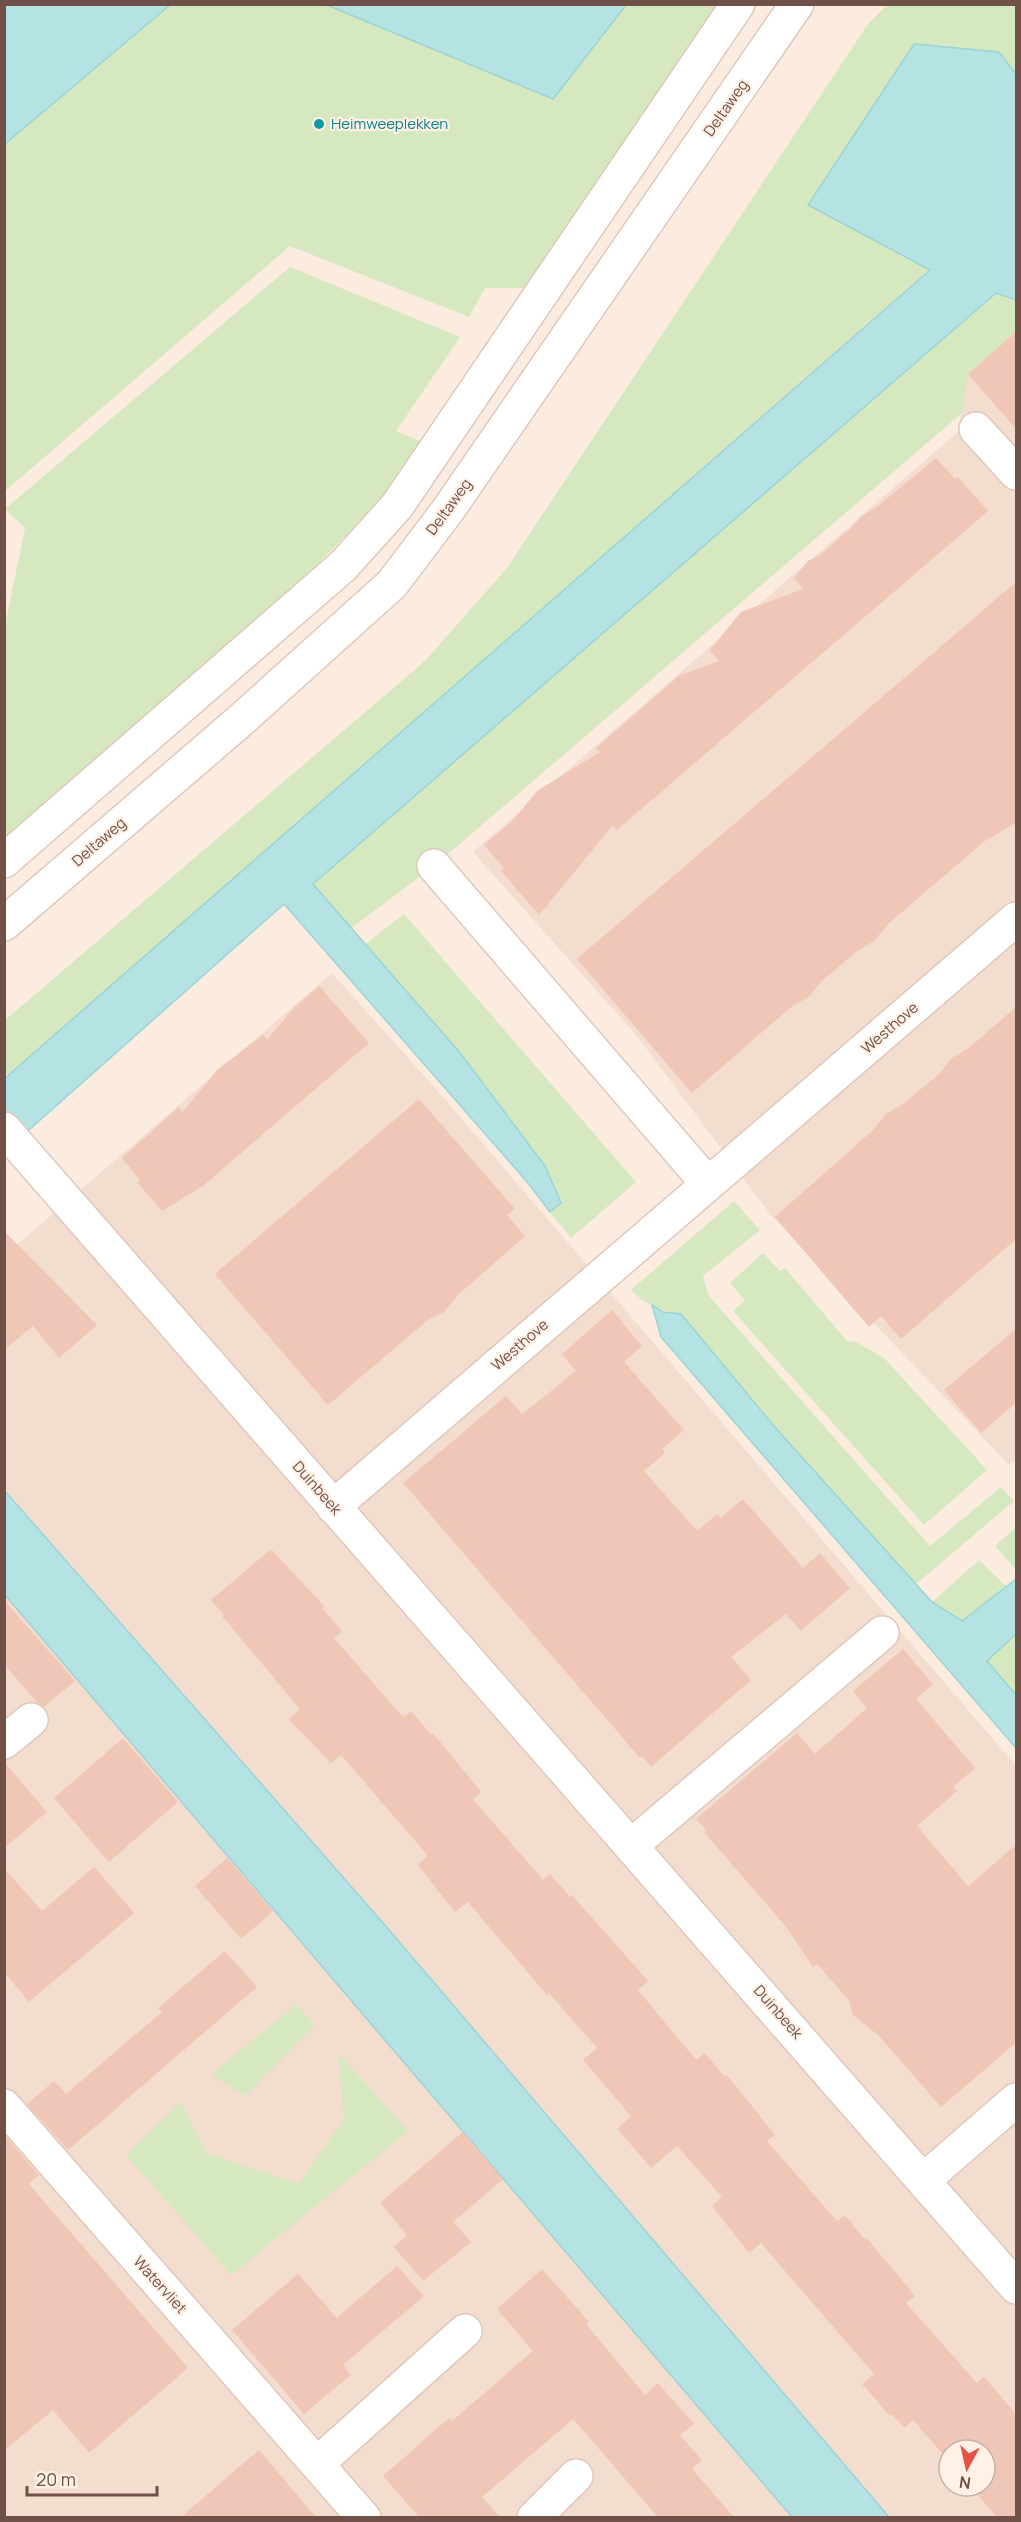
<svg xmlns="http://www.w3.org/2000/svg" width="1021" height="2522" font-family="Manrope,sans-serif">
  <style>
    .residential { fill: #f2ddce; fill-rule: evenodd }
    .green { fill: #d5e8bf }
    .water { fill: #b5e3e3; stroke: #9bd4d5; stroke-width: 1.5 }
    .building { fill: #f0c6b7 }
    .lines { fill: none; stroke-linecap: round; stroke-linejoin: round }
    .minor-casing { stroke: #dfc8bc; stroke-width: 36 }
    .minor { stroke: #fff; stroke-width: 33 }
    .culture-dot { fill: #0f9aa8; stroke: #fff1e5; stroke-width: 2 }
    .labels { text-anchor: middle; stroke-width: 4.5; stroke-linejoin: round; paint-order: stroke }
    .street-label { font-size: 15px; fill: #705148; stroke: #fff1e5 }
    .culture-label { font-size: 15px; fill: #0d838f; stroke: #fff1e5; text-anchor: start }
  </style>
  <rect width="100%" height="100%" fill="#fbecdf"/>
  <!-- residential -->
  <path class="residential" d="M 1016,91 L 1016,1459 L 1009,1465 L 771,1215 L 637,1036 L 473,852 L 958,432 Z
    M 332,973 L 443,1097 L 1016,1766 L 1016,2517 L 5,2517 L 4,1256 ZM 949,2450 L 985,2450 L 985,2486 L 949,2486 Z"/>
  <!-- green -->
  <path class="green" d="M 170,5 L 327,5 L 553,99 L 626,5 L 725,5 L 526,288 L 485,288 L 469,317 L 290,246 L 5,491 L 4,144 Z
    M 887,5 L 1016,5 L 1016,74 L 998,52 L 808,205 L 930,269 L 8,1075 L 5,1072 L 4,1021 L 425,661 L 507,568 L 868,24 Z
    M 290,267 L 460,337 L 396,431 L 422,442 L 394,485 L 294,589 L 5,841 L 5,626 L 25,528 L 5,509 Z
    M 996,293 L 1016,303 L 1016,331 L 968,374 L 962,413 L 434,866 L 350,929 L 313,884 Z
    M 404,914 L 636,1182 L 571,1238 L 550,1212 L 561,1203 L 364,945 Z
    M 734,1201 L 760,1230 L 703,1276 L 708,1295 L 930,1546 L 1001,1487 L 1014,1501 L 916,1584 L 773,1425 L 681,1314 C 661,1312 645,1304 631,1290 Z
    M 763,1253 L 780,1271 L 785,1268 L 847,1341 L 856,1342 L 884,1358 L 987,1470 L 924,1525 L 733,1311 L 745,1300 L 730,1283 Z
    M 1016,1527 L 1016,1570 L 995,1546 Z
    M 979,1560 L 1007,1587 L 962,1621 L 932,1602 Z
    M 1016,1634 L 1016,1695 L 987,1661 Z
    M 296,2005 L 315,2025 L 245,2096 L 211,2074 Z
    M 338,2053 L 408,2131 L 231,2275 L 126,2155 L 181,2102 L 206,2153 L 299,2184 L 344,2119 Z"/>
  <!-- water -->
  <path class="water" d="M 5,4 L 170,4 L 170,5 L 5,144 Z
    M 327,5 L 626,5 L 553,99 Z
    M 914,44 L 999,52 L 1016,74 L 1016,300 L 996,293 L 313,884 L 461,1054 L 545,1166 L 561,1203 L 550,1212 L 528,1183 L 284,904 L 5,1151 L 4,1079 L 930,270 L 808,205 Z
    M 652,1305 L 663,1312 L 681,1314 L 773,1425 L 932,1602 L 962,1621 L 1016,1579 L 1016,1634 L 987,1661 L 1016,1695 L 1016,1748 L 661,1337 Z
    M 4,1490 L 384,1924 L 889,2517 L 792,2517 L 5,1595 Z"/>
  <!-- building -->
  <path class="building" d="M 1017,331 L 1017,430 L 968,374 Z
    M 936,458 L 955,479 L 958,477 L 988,511 L 617,830 L 613,825 L 539,915 L 501,871 L 504,868 L 484,845 L 513,820 L 537,791 L 600,752 L 596,748 L 680,675 L 719,661 L 710,650 L 741,612 L 803,589 L 794,578 L 808,561 L 820,555 L 850,529 L 862,516 L 878,506 Z
    M 1017,581 L 1017,822 L 985,841 L 888,924 L 874,941 L 856,952 L 823,980 L 808,997 L 790,1008 L 692,1093 L 577,959 Z
    M 319,986 L 369,1043 L 203,1186 L 162,1211 L 137,1182 L 140,1180 L 122,1158 L 179,1107 L 182,1113 L 218,1069 L 263,1035 L 267,1040 L 292,1010 Z
    M 1017,1006 L 1017,1238 L 901,1339 L 881,1316 L 869,1327 L 775,1217 L 872,1131 L 886,1114 L 904,1103 L 938,1075 L 952,1058 L 970,1047 Z
    M 419,1099 L 515,1209 L 507,1215 L 525,1236 L 458,1295 L 444,1312 L 428,1320 L 328,1405 L 215,1274 Z
    M 4,1231 L 97,1325 L 59,1358 L 33,1326 L 4,1350 Z
    M 612,1310 L 642,1346 L 624,1362 L 684,1430 L 662,1449 L 665,1453 L 644,1471 L 697,1531 L 717,1514 L 721,1518 L 743,1499 L 803,1568 L 820,1553 L 850,1588 L 801,1631 L 786,1614 L 731,1657 L 751,1680 L 651,1767 L 642,1756 L 640,1758 L 403,1483 L 506,1396 L 522,1414 L 576,1371 L 562,1354 Z
    M 1017,1328 L 1017,1402 L 981,1433 L 944,1390 Z
    M 271,1549 L 324,1606 L 322,1608 L 342,1631 L 334,1638 L 403,1717 L 411,1711 L 431,1734 L 433,1733 L 481,1792 L 473,1799 L 543,1880 L 550,1874 L 570,1897 L 572,1895 L 648,1981 L 638,1990 L 696,2060 L 705,2053 L 725,2077 L 727,2075 L 775,2135 L 767,2141 L 837,2221 L 845,2215 L 864,2239 L 866,2237 L 915,2296 L 906,2303 L 977,2383 L 984,2377 L 1017,2415 L 1017,2517 L 997,2517 L 970,2486 L 985,2486 L 985,2450 L 949,2450 L 949,2461 L 913,2420 L 904,2428 L 892,2414 L 890,2416 L 862,2384 L 874,2374 L 761,2243 L 749,2253 L 712,2206 L 722,2197 L 677,2146 L 651,2168 L 617,2129 L 631,2116 L 583,2060 L 597,2048 L 549,1993 L 547,1995 L 468,1902 L 455,1912 L 418,1865 L 428,1856 L 341,1755 L 331,1763 L 289,1719 L 300,1709 L 222,1616 L 224,1615 L 211,1600 Z
    M 4,1600 L 75,1681 L 44,1707 L 37,1702 L 4,1664 Z
    M 903,1649 L 933,1684 L 916,1699 L 975,1768 L 953,1787 L 957,1791 L 917,1826 L 968,1886 L 1017,1844 L 1017,2042 L 941,2107 L 878,2035 L 853,2015 L 849,2000 L 817,1964 L 813,1967 L 787,1928 L 704,1832 L 706,1830 L 696,1819 L 797,1733 L 815,1754 L 867,1708 L 853,1691 Z
    M 123,1738 L 178,1802 L 109,1862 L 54,1798 Z
    M 4,1762 L 47,1812 L 4,1848 Z
    M 227,1858 L 273,1911 L 241,1939 L 195,1886 Z
    M 94,1867 L 134,1913 L 29,2002 L 4,1972 L 4,1868 L 42,1911 Z
    M 225,1951 L 257,1987 L 68,2150 L 27,2104 L 54,2081 L 66,2094 L 162,2012 L 158,2008 Z
    M 463,2132 L 503,2179 L 453,2222 L 471,2242 L 423,2281 L 394,2247 L 407,2235 L 380,2203 Z
    M 4,2135 L 39,2175 L 29,2184 L 188,2368 L 89,2453 L 53,2410 L 4,2451 Z
    M 397,2266 L 424,2296 L 343,2365 L 351,2375 L 304,2414 L 232,2330 L 298,2274 L 337,2318 Z
    M 542,2269 L 589,2322 L 586,2324 L 645,2395 L 658,2383 L 694,2424 L 680,2435 L 702,2460 L 692,2469 L 734,2517 L 658,2517 L 573,2419 L 482,2497 L 500,2517 L 419,2517 L 383,2476 L 449,2418 L 452,2421 L 533,2351 L 497,2309 Z
    M 259,2450 L 316,2517 L 181,2517 Z"/>
  <g class="lines">
    <defs>
      <path id="minor" d="M 976,429 L 1016,473
        M 4,861 L 343,566 L 397,506 L 738,4
        M 434,866 L 708,1184
        M 4,924 L 241,720 L 392,584 L 448,510 L 797,4
        M 4,1129 L 1016,2287
        M 333,1507 L 1016,919
        M 4,1742 L 31,1720
        M 632,1845 L 882,1633
        M 4,2106 L 364,2518
        M 925,2179 L 1016,2100
        M 318,2463 L 465,2331
        M 534,2518 L 576,2476"/>
    </defs>
    <!-- minor casing -->
    <use href="#minor" class="minor-casing"/>
    <!-- minor -->
    <use href="#minor" class="minor"/>
  </g>
  <!-- markers -->
  <circle class="culture-dot" cx="319" cy="124" r="6"/>
  <g class="labels">
    <!-- street labels -->
    <g class="street-label">
      <text transform="translate(726 108) rotate(-55)" y="5">Deltaweg</text>
      <text transform="translate(449 507) rotate(-54)" y="5">Deltaweg</text>
      <text transform="translate(99 842) rotate(-41)" y="5">Deltaweg</text>
      <text transform="translate(890 1028) rotate(-41)" y="5">Westhove</text>
      <text transform="translate(520 1345) rotate(-41)" y="5">Westhove</text>
      <text transform="translate(317 1488) rotate(49)" y="5">Duinbeek</text>
      <text transform="translate(778 2012) rotate(49)" y="5">Duinbeek</text>
      <text transform="translate(160 2285) rotate(48)" y="5">Watervliet</text>
    </g>
    <!-- culture labels -->
    <g class="culture-label">
      <text x="331" y="129">Heimweeplekken</text>
    </g>
  </g>
  <!-- border -->
  <rect width="1021" height="2522" fill="none" stroke="#705148" stroke-width="12"/>
  <!-- north arrow -->
  <g transform="translate(967 2468) rotate(188)"><circle r="28" fill="#fff1e5" stroke="#c6b1a6" stroke-width="1.5"/>
  <path d="M0-4.5L10 22L0 15L-10 22Z" fill="#e35446"/>
  <text y="-9" font-size="16" font-weight="bold" text-anchor="middle" fill="#705148">N</text>
  </g>
  <!-- scale -->
  <path d="M27 2486v9h130v-9" fill="none" stroke="#705148" stroke-width="3"/>
  <text x="36" y="2486" font-size="18" fill="#705148" stroke="#fff1e5" stroke-width="4.5" paint-order="stroke">20 m</text>
</svg>
